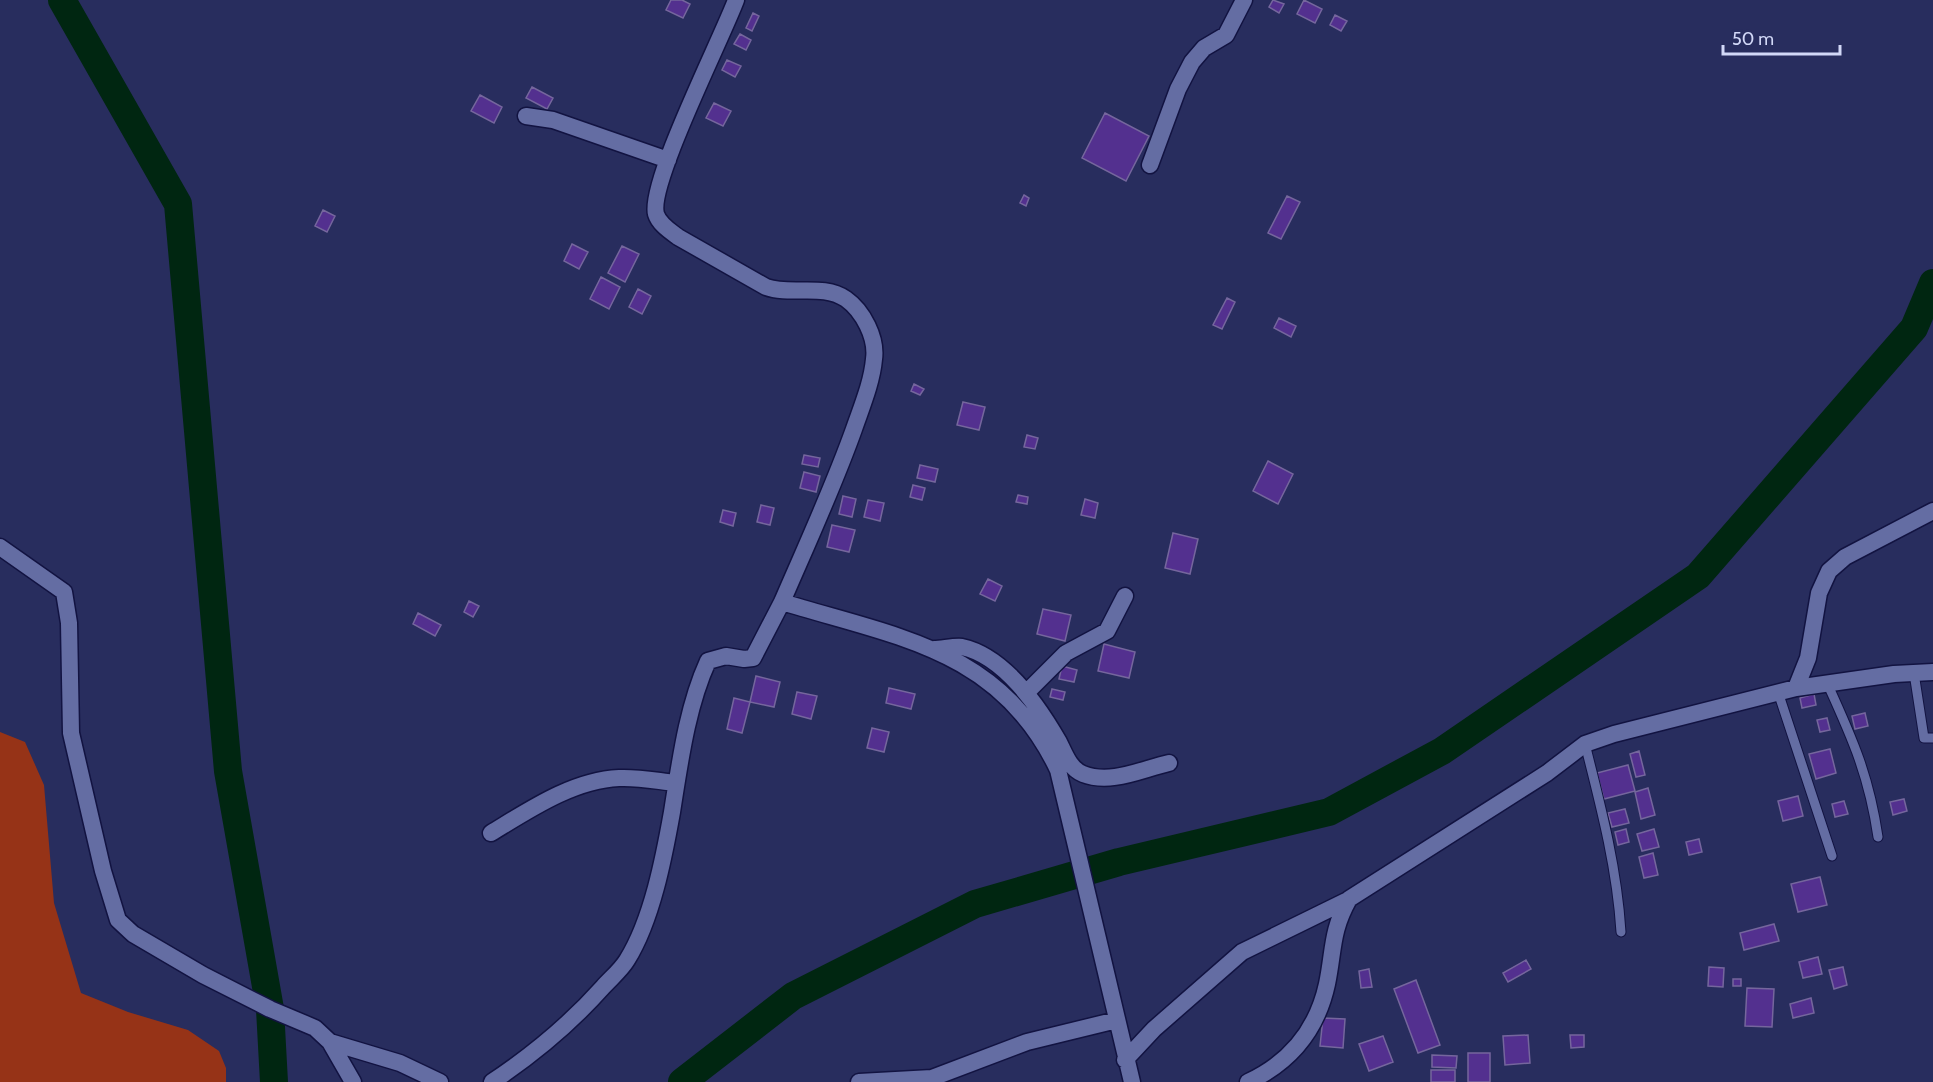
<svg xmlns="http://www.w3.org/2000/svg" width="1933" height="1082" font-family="Cabin,sans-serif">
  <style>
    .green { fill: #963317 }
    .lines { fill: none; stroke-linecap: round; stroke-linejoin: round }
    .river { stroke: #002611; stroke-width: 28 }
    .building { fill: #53308f; stroke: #75669d; stroke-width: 1.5 }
    .service-casing { stroke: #121341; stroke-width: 11 }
    .minor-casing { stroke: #121341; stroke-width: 19 }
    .service { stroke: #646da3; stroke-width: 9 }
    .minor { stroke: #646da3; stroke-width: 16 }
  </style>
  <rect width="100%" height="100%" fill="#282d5e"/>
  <!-- green -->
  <path class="green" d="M 0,732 L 25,742 L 44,785 L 54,903 L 81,993 L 128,1012 L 188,1030 L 219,1051 L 226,1068 L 226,1082 L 0,1082 Z"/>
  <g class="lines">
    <!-- river -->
    <path class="river" d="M 62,0 L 178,204 L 228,771 L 270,1009 L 274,1082
      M 682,1082 L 793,996 L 975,904 L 1119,862 L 1329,812 L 1442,751 L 1698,576 L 1914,328 L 1933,283"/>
  </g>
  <!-- building -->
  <path class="building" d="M 671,0 L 682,0 L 690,4 L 683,18 L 666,10 Z
    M 1273,0 L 1284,4 L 1279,13 L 1269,7 Z
    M 1304,0 L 1322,9 L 1315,23 L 1297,14 Z
    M 753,13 L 759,16 L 752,31 L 746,28 Z
    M 1335,15 L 1347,21 L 1341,31 L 1330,25 Z
    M 740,34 L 751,40 L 746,50 L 734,44 Z
    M 727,60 L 741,66 L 735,77 L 722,70 Z
    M 532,87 L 553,98 L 547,109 L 526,98 Z
    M 480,95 L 502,107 L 494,123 L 471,111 Z
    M 714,103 L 731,111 L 723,126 L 706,118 Z
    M 1105,113 L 1149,136 L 1126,181 L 1082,158 Z
    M 1024,195 L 1029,198 L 1026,206 L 1020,203 Z
    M 1287,196 L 1300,202 L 1281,239 L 1268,233 Z
    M 323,210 L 335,216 L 327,232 L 315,226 Z
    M 572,244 L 588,252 L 579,269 L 564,261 Z
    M 622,246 L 639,254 L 625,282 L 608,273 Z
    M 601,277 L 620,287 L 609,309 L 590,299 Z
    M 638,289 L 651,296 L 642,314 L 629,307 Z
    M 1227,298 L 1235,302 L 1222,329 L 1213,325 Z
    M 1279,318 L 1296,326 L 1291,337 L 1274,328 Z
    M 914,384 L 924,389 L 920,395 L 911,391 Z
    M 963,402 L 985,407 L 979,430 L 957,425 Z
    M 1027,435 L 1038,438 L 1035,449 L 1024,447 Z
    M 804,455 L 820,458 L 818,467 L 802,464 Z
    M 1268,461 L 1293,474 L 1278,504 L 1253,491 Z
    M 920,465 L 938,469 L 935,482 L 917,478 Z
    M 804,472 L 820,476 L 816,492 L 800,488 Z
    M 913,485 L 925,488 L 922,500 L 910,497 Z
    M 1018,495 L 1028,497 L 1027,504 L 1016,502 Z
    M 843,496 L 856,499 L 852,517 L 839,514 Z
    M 1085,499 L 1098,503 L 1095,518 L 1081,515 Z
    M 868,500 L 884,503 L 880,521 L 864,517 Z
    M 761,505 L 774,508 L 770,525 L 757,522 Z
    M 723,510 L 736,513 L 733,526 L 720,522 Z
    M 832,525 L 855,530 L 849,552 L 827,547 Z
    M 1173,533 L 1198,539 L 1190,574 L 1165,568 Z
    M 988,579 L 1002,586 L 995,601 L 980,594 Z
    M 469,601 L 479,606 L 473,617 L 464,612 Z
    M 1043,609 L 1071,615 L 1065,641 L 1037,634 Z
    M 418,613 L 441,625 L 435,636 L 413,624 Z
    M 1104,644 L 1135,652 L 1129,678 L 1098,671 Z
    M 1062,666 L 1077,670 L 1074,682 L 1059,679 Z
    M 756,676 L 780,682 L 774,707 L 750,702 Z
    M 889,688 L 915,694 L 911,709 L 886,703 Z
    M 1052,689 L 1065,692 L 1063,700 L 1050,697 Z
    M 797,692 L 817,696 L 811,719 L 792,714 Z
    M 1814,694 L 1816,705 L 1802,708 L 1800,698 Z
    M 734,698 L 750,702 L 742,733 L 727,729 Z
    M 1865,713 L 1868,726 L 1855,729 L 1852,716 Z
    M 1827,718 L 1830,730 L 1820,732 L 1817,720 Z
    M 872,728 L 889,732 L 884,752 L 867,748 Z
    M 1830,749 L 1836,773 L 1816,779 L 1809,754 Z
    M 1639,751 L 1645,775 L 1636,777 L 1630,754 Z
    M 1628,765 L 1635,791 L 1604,799 L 1597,773 Z
    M 1648,788 L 1655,815 L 1641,819 L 1635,792 Z
    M 1798,796 L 1803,816 L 1783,821 L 1778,801 Z
    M 1904,799 L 1907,811 L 1893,815 L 1890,802 Z
    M 1844,801 L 1848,814 L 1835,817 L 1832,804 Z
    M 1625,809 L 1629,823 L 1612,827 L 1608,813 Z
    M 1626,829 L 1629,842 L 1618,845 L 1615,832 Z
    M 1654,829 L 1659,847 L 1642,851 L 1637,834 Z
    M 1699,839 L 1702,852 L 1689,855 L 1686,842 Z
    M 1653,853 L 1658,875 L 1644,878 L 1639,857 Z
    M 1820,877 L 1827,905 L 1798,912 L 1791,884 Z
    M 1774,924 L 1779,941 L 1744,950 L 1740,933 Z
    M 1818,957 L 1822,974 L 1803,978 L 1799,962 Z
    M 1526,960 L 1531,969 L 1508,982 L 1503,973 Z
    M 1709,967 L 1724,968 L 1723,987 L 1708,986 Z
    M 1843,967 L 1847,985 L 1834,989 L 1829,970 Z
    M 1369,969 L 1372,987 L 1361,988 L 1359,971 Z
    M 1733,979 L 1741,979 L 1741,986 L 1733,986 Z
    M 1416,980 L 1440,1045 L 1418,1053 L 1394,989 Z
    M 1747,988 L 1774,989 L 1772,1027 L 1745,1026 Z
    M 1811,998 L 1814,1013 L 1793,1018 L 1790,1004 Z
    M 1323,1018 L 1345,1019 L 1343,1048 L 1320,1046 Z
    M 1528,1035 L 1530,1063 L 1505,1065 L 1503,1036 Z
    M 1570,1035 L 1584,1035 L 1584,1047 L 1571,1048 Z
    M 1383,1036 L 1393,1062 L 1369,1071 L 1359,1044 Z
    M 1468,1053 L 1490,1053 L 1490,1082 L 1468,1082 Z
    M 1432,1055 L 1457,1056 L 1456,1068 L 1432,1067 Z
    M 1431,1070 L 1455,1070 L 1455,1082 L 1431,1082 Z"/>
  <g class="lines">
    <defs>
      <path id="service" d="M 1914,673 L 1924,738 L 1933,738
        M 1828,685 C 1853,740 1869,776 1878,837
        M 1778,692 L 1832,856
        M 1585,744 C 1601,807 1617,868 1621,932"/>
      <path id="minor" d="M 736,0 C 722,38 648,184 656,214 C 659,224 670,231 678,237 L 766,287 C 791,296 823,283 846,299 C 863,311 877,338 874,359 C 872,382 862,406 854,429 C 833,488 807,544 782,602 C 896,637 1001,649 1058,770 L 1132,1082
        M 526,116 L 553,120 L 668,160
        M 1150,165 L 1178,89 L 1192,62 L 1204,48 L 1226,35 L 1244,0
        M 0,547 L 64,592 L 69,623 L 71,733 L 103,871 L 118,920 L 133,934 L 203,975 L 270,1009 L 315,1028 L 330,1042 L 353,1082
        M 934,649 C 942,649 954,646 962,647 C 1004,656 1039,707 1059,742 C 1065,754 1070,769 1083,774 C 1111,785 1142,769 1169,763
        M 1796,688 L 1808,658 L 1819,593 L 1829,571 L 1845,557 L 1933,511
        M 1026,693 L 1066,653 L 1107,631 L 1125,596
        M 491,833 C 529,810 573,780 619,778 C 638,777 657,781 676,783
        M 330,1042 L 400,1063 L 440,1082
        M 1125,1060 L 1154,1029 L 1242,952 L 1346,901
        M 492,1082 C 534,1054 570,1024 603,987 C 611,978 621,970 627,960 C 652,920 664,857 672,812 C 680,762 687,707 708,661 L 726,656 L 744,659 L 753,658 L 782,602
        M 859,1082 L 932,1078 L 1027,1042 L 1117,1020
        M 1248,1082 C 1291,1062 1317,1030 1327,984 C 1334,950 1331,931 1349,899 L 1547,773 L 1585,744 L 1614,734 L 1796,688 L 1894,674 L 1933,672"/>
    </defs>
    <!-- service casing -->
    <use href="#service" class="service-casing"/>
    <!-- minor casing -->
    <use href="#minor" class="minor-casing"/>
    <!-- service -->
    <use href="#service" class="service"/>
    <!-- minor -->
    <use href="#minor" class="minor"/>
  </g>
  <!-- scale -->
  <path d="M1723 45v9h117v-9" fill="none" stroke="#d2d8f7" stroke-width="3"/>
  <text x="1732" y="45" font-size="18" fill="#d2d8f7" stroke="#282d5e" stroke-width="4.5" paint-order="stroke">50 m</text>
</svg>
